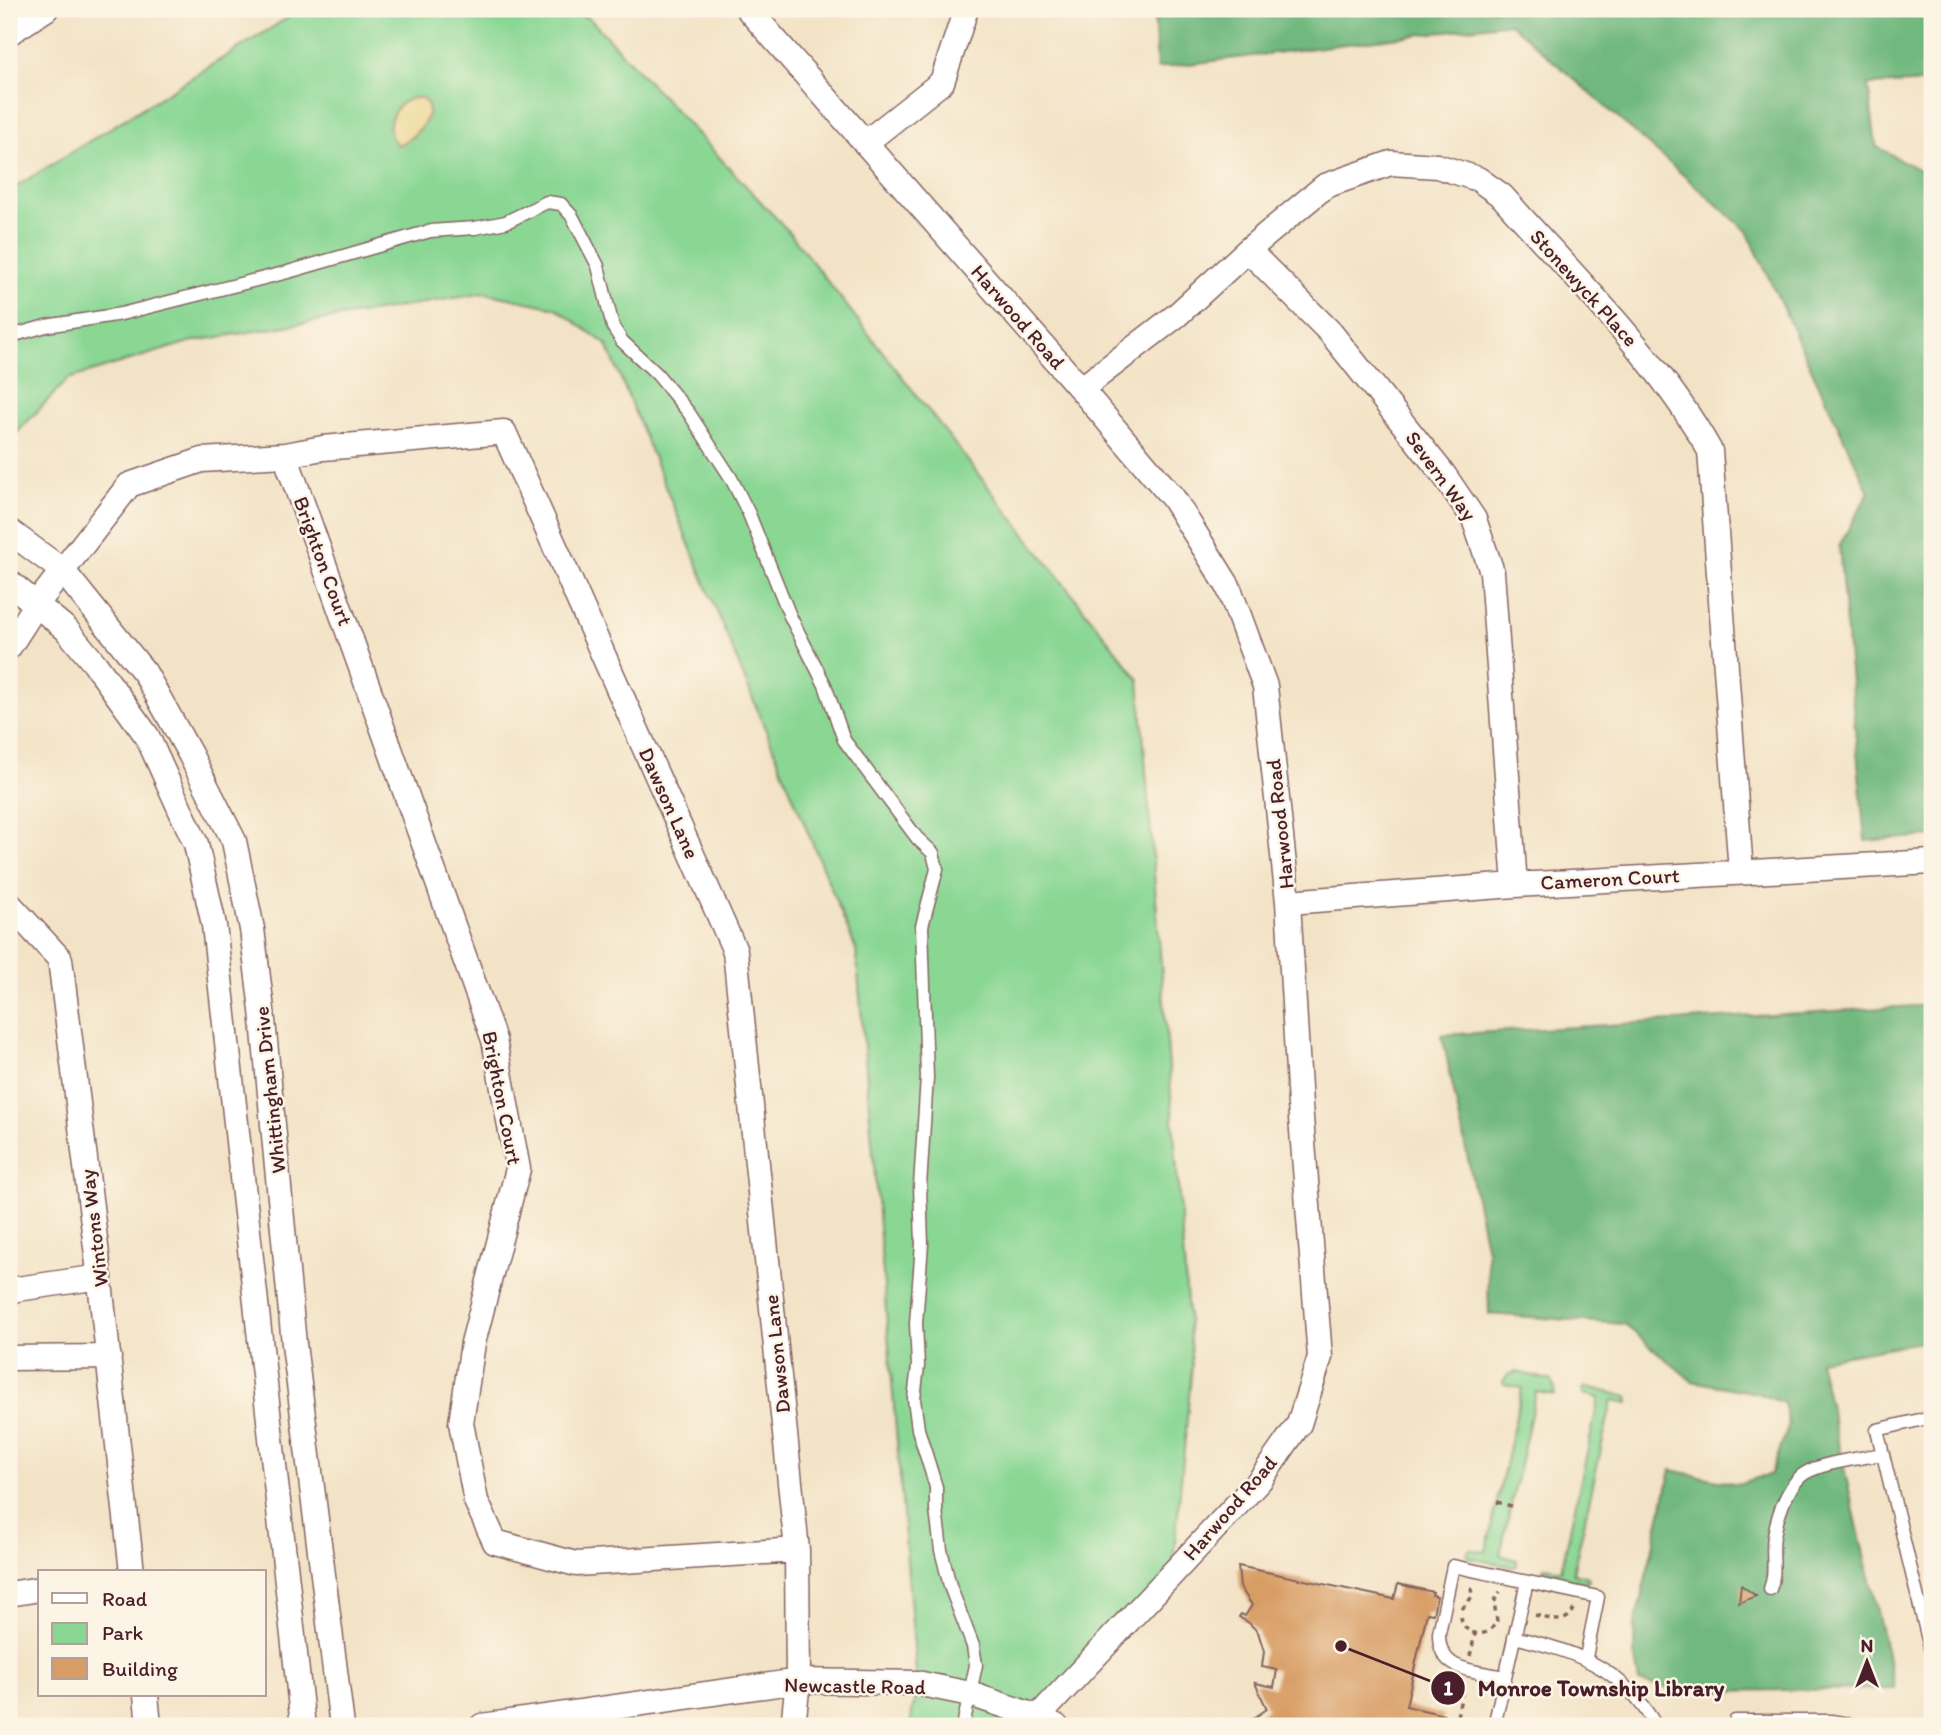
<svg xmlns="http://www.w3.org/2000/svg" width="1941" height="1735" font-family="Itim,sans-serif">
  <style>
    .green { fill: #8ad794; stroke: #6a7b60; stroke-width: 2 }
    .forest { fill: #6fb87e; stroke: #5c6c54; stroke-width: 2 }
    .sand { fill: #eeda9e; stroke: #9c7c64; stroke-width: 2 }
    .building { fill: #d89d65 }
    .lines { fill: none; stroke-linecap: round; stroke-linejoin: round }
    .service-casing { stroke: #856461; stroke-width: 15 }
    .minor-casing { stroke: #856461; stroke-width: 27 }
    .path { stroke: #856461; stroke-width: 3.5; stroke-dasharray: 5 5; stroke-linecap: butt }
    .service { stroke: #fff; stroke-width: 12 }
    .minor { stroke: #fff; stroke-width: 24 }
    .labels { text-anchor: middle; stroke-width: 5; stroke-linejoin: round; paint-order: stroke }
    .street-label { font-size: 21px; fill: #4a1f2b; stroke: #fcf5e5 }
    .leader { fill: none; stroke: #4a1f2b; stroke-width: 2.5 }
    .callout-dot { fill: #4a1f2b; stroke: #fcf5e5; stroke-width: 2.5 }
    .mark-label { font-size: 21px; text-anchor: middle; font-weight: bold; fill: #fff }
    .callout-label { font-size: 23px; text-anchor: middle; font-weight: bold; fill: #4a1f2b; stroke: #fcf5e5; stroke-width: 5; stroke-linejoin: round; paint-order: stroke }
  </style>
  <rect width="100%" height="100%" fill="#fcf5e5"/>
  <filter id="ink" filterUnits="userSpaceOnUse"><feTurbulence type="fractalNoise" baseFrequency=".0143" numOctaves="2"/><feDisplacementMap in="SourceGraphic" scale="14" xChannelSelector="R" yChannelSelector="G"/><feConvolveMatrix kernelMatrix="1 2 1 2 8 2 1 2 1" color-interpolation-filters="sRGB"/></filter>
  <filter id="wash" filterUnits="userSpaceOnUse"><feTurbulence type="fractalNoise" baseFrequency=".00686" numOctaves="4" result="noise"/><feDisplacementMap in="SourceGraphic" scale="28" xChannelSelector="R" yChannelSelector="G"/><feGaussianBlur stdDeviation="1.57" result="paint"/><feColorMatrix in="noise" values="0 0 0 0 0 0 0 0 0 0 0 0 0 0 0 0 0 1.4 0 .05"/><feComposite in="paint" operator="in"/></filter>
  <g filter="url(#wash)">
    <rect width="100%" height="100%" fill="#f3e3c6"/>
    <!-- green -->
    <path class="green" d="M 302,9 L 557,9 L 589,18 L 789,232 L 1139,680 L 1192,1366 L 1172,1574 L 1036,1726 L 910,1726 L 917,1683 L 856,949 L 607,345 L 556,308 L 485,293 L 189,342 L 68,379 L 9,441 L 9,191 Z
      M 1517,1372 L 1550,1380 L 1555,1389 L 1555,1395 L 1536,1392 L 1500,1555 L 1517,1560 L 1517,1565 L 1514,1567 L 1470,1558 L 1466,1554 L 1470,1549 L 1486,1552 L 1522,1388 L 1504,1384 L 1503,1381 L 1508,1375 Z
      M 1587,1387 L 1628,1397 L 1629,1400 L 1628,1403 L 1612,1400 L 1573,1573 L 1588,1577 L 1589,1581 L 1586,1583 L 1542,1571 L 1545,1567 L 1561,1571 L 1599,1398 L 1584,1394 L 1583,1389 Z"/>
    <!-- forest -->
    <path class="forest" d="M 1154,9 L 1932,9 L 1932,82 L 1868,85 L 1876,146 L 1932,177 L 1932,836 L 1865,841 L 1839,546 L 1869,492 L 1747,231 L 1510,23 L 1157,68 Z
      M 1932,1005 L 1932,1340 L 1819,1360 L 1895,1689 L 1678,1691 L 1639,1682 L 1634,1654 L 1635,1624 L 1671,1470 L 1737,1484 L 1771,1474 L 1789,1425 L 1784,1403 L 1757,1393 L 1692,1381 L 1624,1324 L 1489,1314 L 1487,1250 L 1442,1035 Z"/>
    <!-- sand -->
    <path class="sand" d="M 413,98 L 422,98 L 428,105 C 432,121 411,141 397,145 C 382,128 392,104 413,98 Z"/>
    <g id="blocks">
      <!-- building -->
      <path class="building" d="M 1238,1566 L 1394,1599 L 1398,1584 L 1433,1592 L 1432,1595 L 1437,1596 L 1433,1614 L 1427,1613 L 1406,1706 L 1444,1715 L 1441,1726 L 1265,1726 L 1266,1723 L 1251,1720 L 1267,1709 L 1255,1683 L 1274,1687 L 1277,1670 L 1262,1667 L 1264,1651 L 1258,1632 L 1249,1623 L 1239,1617 L 1241,1614 L 1245,1616 L 1252,1605 L 1240,1587 Z
        M 1741,1585 L 1756,1596 L 1739,1603 Z"/>
    </g>
  </g>
  <g filter="url(#ink)">
    <use href="#blocks" fill-opacity="0" stroke="#856461" stroke-width="2"/>
    <g class="lines">
      <defs>
        <path id="service" d="M 9,332 L 18,334 L 46,326 L 121,314 L 288,272 L 430,231 L 475,228 L 506,222 L 547,202 L 561,204 L 572,216 L 598,266 L 613,327 L 622,341 L 657,374 L 689,413 L 731,478 L 749,514 L 790,616 L 825,685 L 844,740 L 917,838 L 933,853 L 937,869 L 922,926 L 927,1077 L 920,1186 L 922,1244 L 916,1323 L 918,1366 L 914,1399 L 918,1429 L 936,1487 L 936,1510 L 941,1550 L 950,1586 L 973,1646 L 976,1665 L 963,1726
          M 1932,1417 L 1877,1430 L 1932,1656
          M 1770,1589 C 1777,1571 1771,1554 1774,1536 C 1777,1516 1786,1491 1800,1477 C 1814,1463 1863,1458 1883,1454
          M 1514,1637 C 1577,1652 1622,1667 1656,1726
          M 1505,1677 C 1475,1670 1438,1673 1439,1633 L 1453,1566 L 1598,1597 L 1586,1657
          M 1735,1721 L 1831,1721 L 1859,1726
          M 1494,1726 L 1527,1582"/>
        <path id="minor" d="M 748,9 L 1081,389 L 1173,498 L 1228,586 L 1265,686 L 1288,902 L 1300,1105 L 1320,1357 L 1299,1424 L 1260,1480 L 1038,1717
          M 9,33 L 46,9
          M 865,143 L 942,82 L 966,9
          M 1248,250 L 1330,332 L 1444,475 L 1474,519 L 1492,572 L 1515,885
          M 1081,389 L 1177,315 L 1248,250 L 1325,186 L 1391,163 L 1437,166 L 1478,179 L 1502,196 C 1573,276 1658,358 1710,451 L 1741,872
          M 285,455 L 494,1040 L 518,1169 L 473,1343 L 461,1423 L 476,1501 L 495,1542 L 576,1564 L 797,1550
          M 9,531 L 63,571 L 145,673 L 190,754 L 234,841 L 252,929 L 262,1010 L 294,1344 L 342,1726
          M 9,582 L 66,629 L 95,664 L 147,736 L 196,844 L 214,925 L 303,1726
          M 9,647 L 36,605 L 129,485 L 202,460 L 285,455 L 323,448 L 504,432 L 735,951 L 797,1550 L 798,1681 L 793,1726
          M 1288,902 L 1515,885 L 1932,862
          M 9,904 L 60,959 L 97,1255 L 132,1572
          M 9,1292 L 17,1289 L 100,1277
          M 9,1358 L 109,1357
          M 9,1594 L 40,1589
          M 146,1695 L 149,1726
          M 482,1726 L 798,1681 L 917,1683 L 970,1694 L 1038,1717 L 1056,1726"/>
      </defs>
      <!-- service casing -->
      <use href="#service" class="service-casing"/>
      <!-- minor casing -->
      <use href="#minor" class="minor-casing"/>
      <!-- path -->
      <path class="path" d="M 1497,1502 L 1511,1506
        M 1462,1609 L 1472,1597 L 1471,1586
        M 1535,1615 C 1551,1619 1566,1626 1574,1609
        M 1461,1617 C 1463,1632 1476,1637 1490,1631 L 1497,1621 L 1494,1602 L 1500,1592
        M 1470,1656 L 1475,1634
        M 1455,1726 L 1464,1684"/>
      <!-- service -->
      <use href="#service" class="service"/>
      <!-- minor -->
      <use href="#minor" class="minor"/>
    </g>
  </g>
  <g class="labels">
    <!-- street labels -->
    <g class="street-label">
      <text transform="translate(1584 288) rotate(48)" y="7">Stonewyck Place</text>
      <text transform="translate(1018 317) rotate(49)" y="7">Harwood Road</text>
      <text transform="translate(1441 476) rotate(54)" y="7">Severn Way</text>
      <text transform="translate(323 561) rotate(70)" y="7">Brighton Court</text>
      <text transform="translate(669 803) rotate(66)" y="7">Dawson Lane</text>
      <text transform="translate(1280 824) rotate(-96)" y="7">Harwood Road</text>
      <text transform="translate(1610 879) rotate(-3)" y="7">Cameron Court</text>
      <text transform="translate(270 1090) rotate(-96)" y="7">Whittingham Drive</text>
      <text transform="translate(502 1098) rotate(79)" y="7">Brighton Court</text>
      <text transform="translate(94 1228) rotate(-97)" y="7">Wintons Way</text>
      <text transform="translate(777 1354) rotate(-96)" y="7">Dawson Lane</text>
      <text transform="translate(1230 1508) rotate(-49)" y="7">Harwood Road</text>
      <text transform="translate(855 1686) rotate(1)" y="7">Newcastle Road</text>
    </g>
  </g>
  <!-- callouts -->
  <path class="leader" d="M1341 1646L1448 1688"/>
  <g class="callout-dot">
    <circle cx="1341" cy="1646" r="7"/>
    <circle cx="1448" cy="1688" r="18"/>
  </g>
  <g class="mark-label">
    <text x="1448" y="1695">1</text>
  </g>
  <g class="callout-label">
    <text x="1601" y="1696">Monroe Township Library</text>
  </g>
  <!-- margin -->
  <rect width="1941" height="1735" fill="none" stroke="#fcf5e5" stroke-width="35"/>
  <!-- legend -->
  <rect x="38" y="1570" width="228" height="126" fill="#fcf5e5" stroke="#b59f9b" stroke-width="2"/>
  <rect x="52" y="1593" width="35" height="10" fill="#ffffff" stroke="#b59f9b" stroke-width="2"/>
  <text x="102" y="1606" font-size="21" fill="#4a1f2b">Road</text>
  <rect x="52" y="1623" width="35" height="21" fill="#8ad794" stroke="#b59f9b" stroke-width="2"/>
  <text x="102" y="1640" font-size="21" fill="#4a1f2b">Park</text>
  <rect x="52" y="1658" width="35" height="21" fill="#d89d65" stroke="#b59f9b" stroke-width="2"/>
  <text x="102" y="1676" font-size="21" fill="#4a1f2b">Building</text>
  <!-- north arrow -->
  <g transform="translate(1867 1662)" stroke="#fcf5e5" stroke-width="5" paint-order="stroke">
  <path d="M0-5L12 26L0 18L-12 26Z" fill="#4a1f2b"/>
  <text y="-10" font-size="19" font-weight="bold" text-anchor="middle" fill="#4a1f2b">N</text>
  </g>
</svg>
